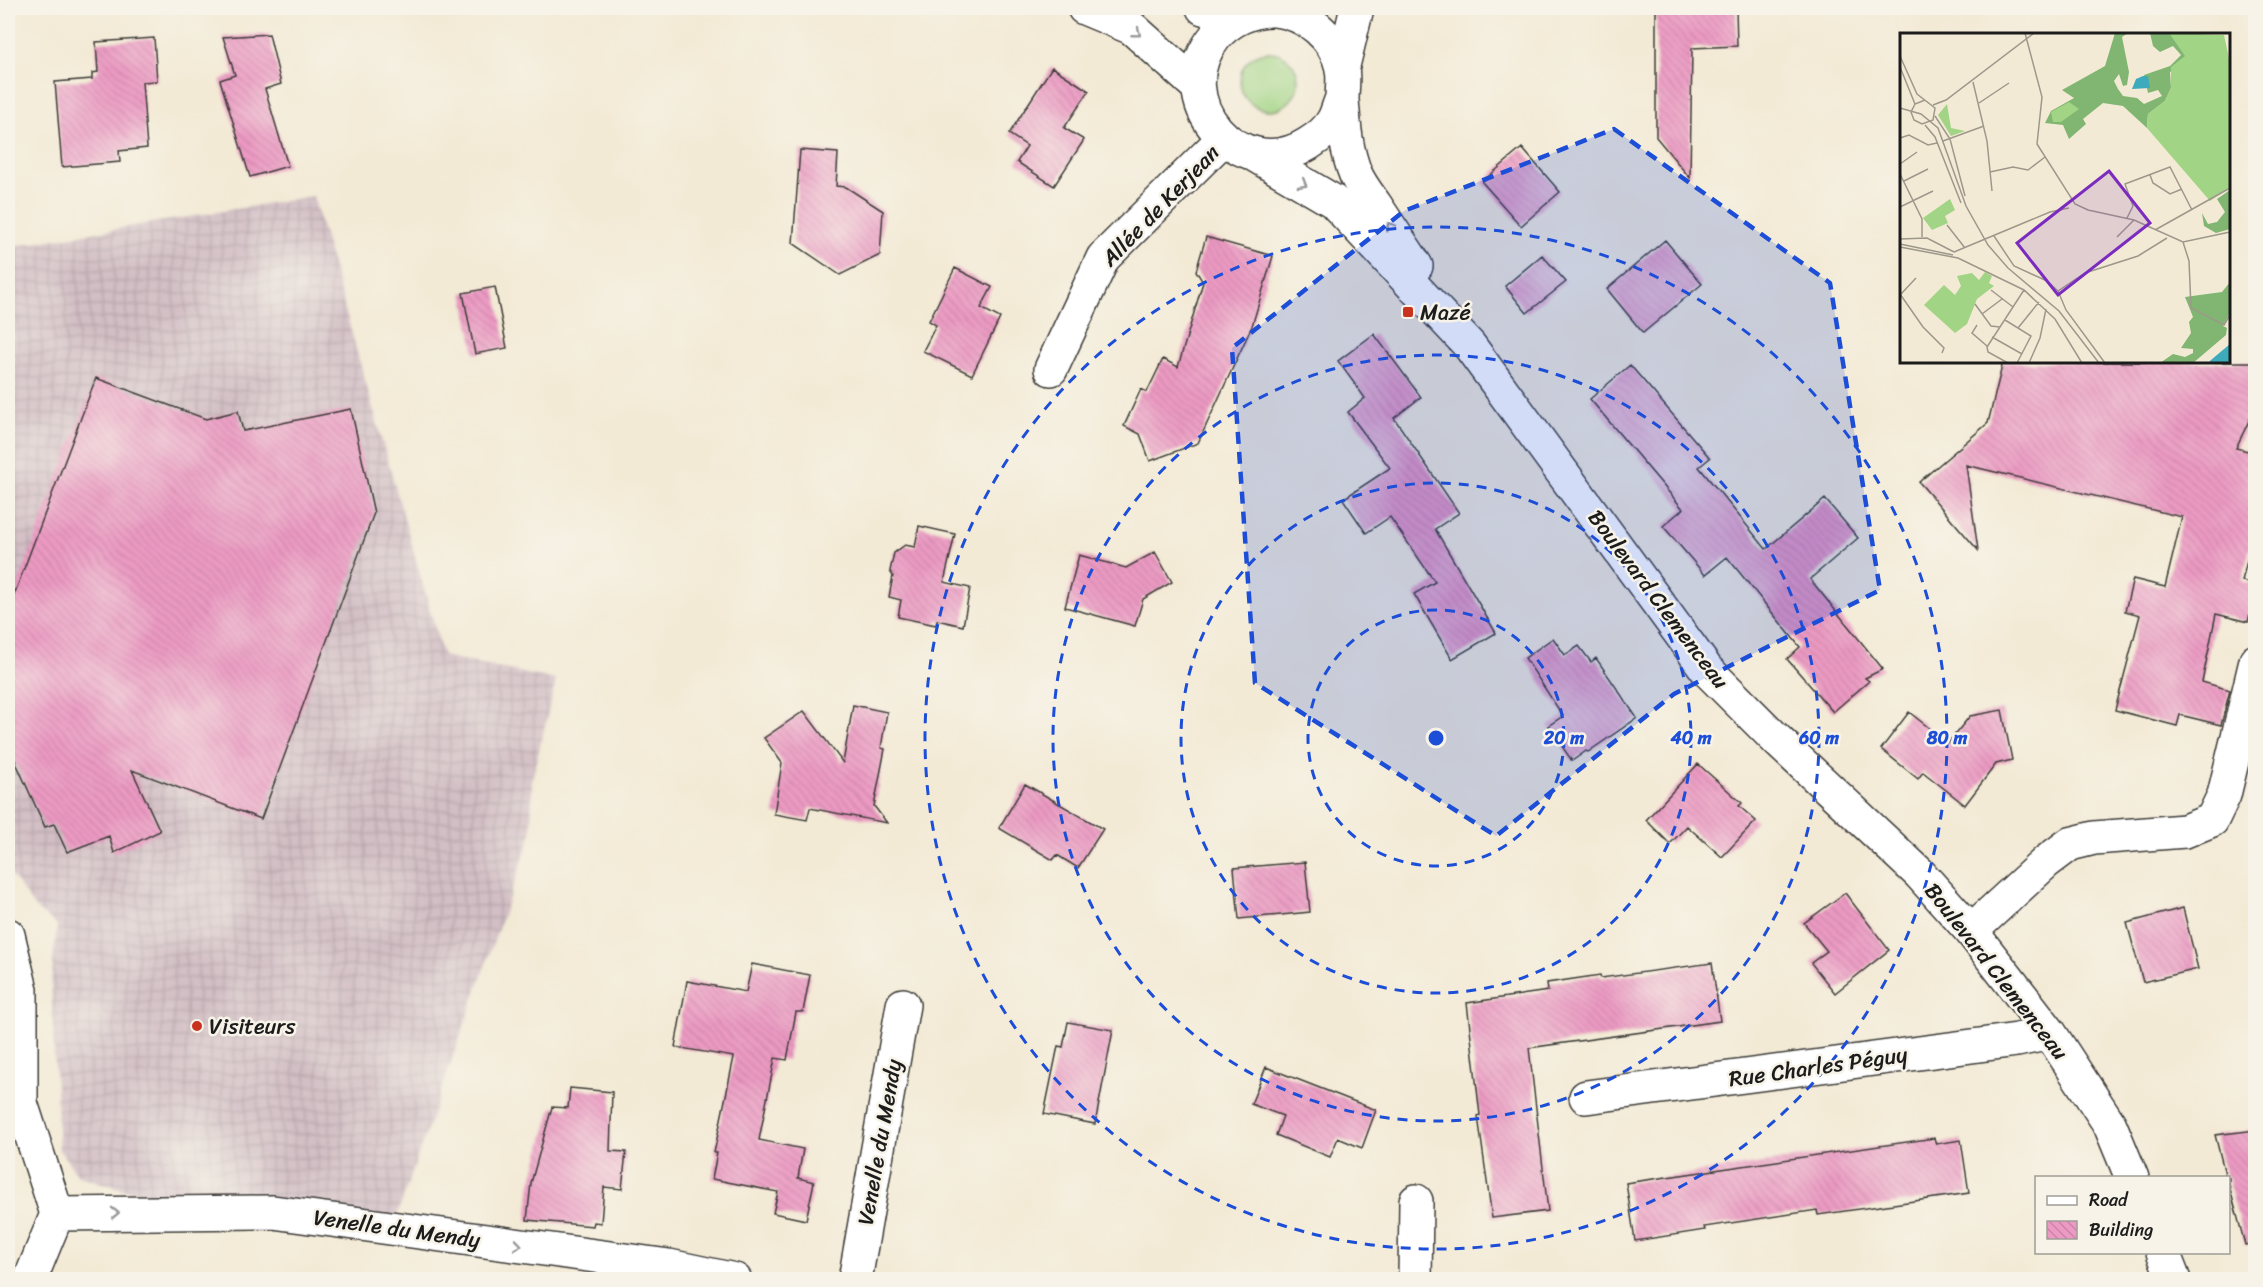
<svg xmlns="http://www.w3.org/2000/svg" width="2263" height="1287" font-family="Sriracha,sans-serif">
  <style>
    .industrial { fill: url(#industrial-grid) }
    .grass { fill: #a1d484; stroke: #5e7850; stroke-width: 1.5 }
    .building { fill: url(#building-back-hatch) }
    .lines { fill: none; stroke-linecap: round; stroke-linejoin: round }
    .minor-casing { stroke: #3c3b38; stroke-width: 36 }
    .minor { stroke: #fff; stroke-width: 33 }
    .oneway { stroke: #999 }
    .marked { fill: #1d4ed8; fill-opacity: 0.2; stroke: #1d4ed8; stroke-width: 4.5; stroke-dasharray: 12 8; stroke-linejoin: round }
    .ring { fill: none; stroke: #1d4ed8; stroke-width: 3; stroke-dasharray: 10 8 }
    .poi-dot { fill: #c8321e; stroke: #f7f3e8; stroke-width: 2 }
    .labels { text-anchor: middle; stroke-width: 5; stroke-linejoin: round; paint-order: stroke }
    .street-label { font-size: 22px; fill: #1c1c1c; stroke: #f7f3e8 }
    .poi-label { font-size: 22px; fill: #1c1c1c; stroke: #f7f3e8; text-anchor: start }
    .inset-road { fill: none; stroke: #9d988b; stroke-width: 1.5 }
    .view { fill: #7b2cbf; fill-opacity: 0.15; stroke: #7b2cbf; stroke-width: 3 }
    .inset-edge { fill: none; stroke: #1c1c1c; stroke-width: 3 }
    .centre { fill: #1d4ed8; stroke: #f7f3e8; stroke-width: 3 }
    .ring-label { font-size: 18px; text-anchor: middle; font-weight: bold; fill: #1d4ed8; stroke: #f7f3e8; stroke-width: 5; stroke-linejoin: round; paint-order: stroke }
  </style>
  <defs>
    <pattern id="industrial-grid" width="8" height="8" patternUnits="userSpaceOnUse" patternTransform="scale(1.5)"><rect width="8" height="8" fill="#d2bec5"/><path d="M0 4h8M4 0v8" fill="none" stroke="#b4a3a9"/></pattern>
    <pattern id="building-back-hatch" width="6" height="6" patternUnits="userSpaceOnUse" patternTransform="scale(1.5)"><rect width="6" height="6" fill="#ec9ac3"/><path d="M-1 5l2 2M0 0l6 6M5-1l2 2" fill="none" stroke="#ca84a7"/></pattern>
  </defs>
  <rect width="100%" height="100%" fill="#f7f3e8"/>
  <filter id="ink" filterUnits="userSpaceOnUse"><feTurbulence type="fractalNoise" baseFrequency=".0167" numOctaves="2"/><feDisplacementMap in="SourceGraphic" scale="12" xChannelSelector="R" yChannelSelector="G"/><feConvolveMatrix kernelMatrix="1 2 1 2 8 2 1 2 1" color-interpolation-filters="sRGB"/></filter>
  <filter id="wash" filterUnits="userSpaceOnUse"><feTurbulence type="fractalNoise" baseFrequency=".008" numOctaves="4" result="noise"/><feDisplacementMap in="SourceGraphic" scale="24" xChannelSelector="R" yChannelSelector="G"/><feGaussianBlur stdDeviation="1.35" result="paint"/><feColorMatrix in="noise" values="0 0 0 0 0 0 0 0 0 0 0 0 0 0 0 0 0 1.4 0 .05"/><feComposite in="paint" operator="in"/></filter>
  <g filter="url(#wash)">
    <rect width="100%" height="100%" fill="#f3ead5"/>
    <!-- industrial -->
    <path class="industrial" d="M 313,196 L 443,656 L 556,680 L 532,779 L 531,836 L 396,1218 L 135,1193 L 79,1176 L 59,1150 L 51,985 L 57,925 L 35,908 L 8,870 L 8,247 Z"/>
    <!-- grass -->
    <path class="grass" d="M1240 81a29 29 0 1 1 58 0a29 29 0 1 1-58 0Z"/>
    <g id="blocks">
      <!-- building -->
      <path class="building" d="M 1656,8 L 1736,8 L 1737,46 L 1692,48 L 1690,178 L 1656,137 Z
        M 269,34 L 281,84 L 265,89 L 288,166 L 250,177 L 220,80 L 235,75 L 223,37 Z
        M 154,38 L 157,81 L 142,82 L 147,148 L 119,151 L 120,162 L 62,167 L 55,82 L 92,79 L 92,73 L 98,72 L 96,42 Z
        M 1052,67 L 1089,91 L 1064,128 L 1084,140 L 1054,186 L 1017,162 L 1027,146 L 1009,134 Z
        M 1522,148 L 1560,192 L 1521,226 L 1482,182 Z
        M 800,150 L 838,153 L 836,186 L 846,187 L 883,211 L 880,255 L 840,275 L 793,243 Z
        M 1206,237 L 1273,256 L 1252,326 L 1198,443 L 1150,461 L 1140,434 L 1124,426 L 1141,389 L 1147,392 L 1163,359 L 1178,367 L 1203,282 L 1196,271 Z
        M 1665,240 L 1702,284 L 1643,333 L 1607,289 Z
        M 1542,255 L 1566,282 L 1527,313 L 1505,286 Z
        M 955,268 L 992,287 L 981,308 L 1000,318 L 972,375 L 923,351 L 936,325 L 929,321 Z
        M 495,287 L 507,348 L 475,354 L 463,293 Z
        M 1374,334 L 1421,397 L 1394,418 L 1459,513 L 1435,529 L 1496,633 L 1452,659 L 1414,594 L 1435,582 L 1390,517 L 1366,533 L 1343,499 L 1390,468 L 1348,412 L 1365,398 L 1338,361 Z
        M 2003,362 L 2256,362 L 2256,406 L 2236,448 L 2256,453 L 2256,524 L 2242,581 L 2256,585 L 2256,590 L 2248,622 L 2216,614 L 2202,682 L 2230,690 L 2221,725 L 2180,715 L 2177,726 L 2115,710 L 2140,615 L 2125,611 L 2133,579 L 2165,587 L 2182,517 L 1966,465 L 1978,550 L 1919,482 L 1988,423 Z
        M 1630,365 L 1710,458 L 1699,467 L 1766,549 L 1825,499 L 1858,538 L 1810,579 L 1883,669 L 1865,678 L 1869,681 L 1833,712 L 1787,659 L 1800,647 L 1727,557 L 1705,575 L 1663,526 L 1683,509 L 1590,399 Z
        M 96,378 L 206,419 L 238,411 L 243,431 L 351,409 L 374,513 L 261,819 L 132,770 L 160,831 L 114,853 L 109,836 L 67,852 L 54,824 L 45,827 L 8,745 L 8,611 Z
        M 919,526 L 955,534 L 944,582 L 970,588 L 963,626 L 937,620 L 936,625 L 898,617 L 901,600 L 889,597 L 893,576 L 890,571 L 894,553 L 905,545 L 915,547 Z
        M 1155,552 L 1172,582 L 1143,599 L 1135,626 L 1065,607 L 1079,555 L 1126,568 Z
        M 1553,638 L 1565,655 L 1579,646 L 1591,662 L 1596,658 L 1637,718 L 1588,752 L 1586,751 L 1572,761 L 1548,726 L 1563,716 L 1525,658 Z
        M 853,705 L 887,712 L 881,748 L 885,749 L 874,806 L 887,823 L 810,808 L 807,820 L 774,814 L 782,763 L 764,738 L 804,711 L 843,763 Z
        M 2002,710 L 2012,760 L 1996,764 L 1965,805 L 1923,772 L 1918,779 L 1881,749 L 1909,712 L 1948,743 L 1970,716 Z
        M 1698,764 L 1742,803 L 1739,806 L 1756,821 L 1722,857 L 1687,826 L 1670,844 L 1646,820 Z
        M 1025,784 L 1103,829 L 1078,868 L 1057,855 L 1053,860 L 999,828 Z
        M 1305,862 L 1310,912 L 1239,919 L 1234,868 Z
        M 1845,893 L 1889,950 L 1835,993 L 1811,963 L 1827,951 L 1804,923 Z
        M 2183,908 L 2198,969 L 2143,982 L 2127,923 Z
        M 1712,963 L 1720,1021 L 1529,1048 L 1548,1211 L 1492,1218 L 1478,1116 L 1480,1115 L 1467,1003 L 1548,991 L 1547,983 L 1600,975 L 1601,978 Z
        M 752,964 L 810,975 L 803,1012 L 796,1012 L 787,1060 L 775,1058 L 759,1140 L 803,1149 L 798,1178 L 814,1182 L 806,1220 L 773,1213 L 778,1192 L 712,1179 L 717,1153 L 714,1153 L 734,1057 L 675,1047 L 687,981 L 746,992 Z
        M 1068,1022 L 1113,1030 L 1095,1124 L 1044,1114 L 1058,1046 L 1063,1047 Z
        M 1266,1067 L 1376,1110 L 1362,1148 L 1338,1138 L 1330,1157 L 1276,1135 L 1283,1116 L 1251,1104 Z
        M 570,1088 L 612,1092 L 610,1151 L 626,1152 L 622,1189 L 604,1187 L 601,1223 L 594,1222 L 593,1226 L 527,1220 L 531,1183 L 552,1107 L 568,1108 Z
        M 2256,1130 L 2256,1243 L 2245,1245 L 2229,1185 L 2229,1178 L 2226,1178 L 2215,1135 Z
        M 1934,1138 L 1936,1144 L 1961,1140 L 1969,1193 L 1818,1215 L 1817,1210 L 1704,1227 L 1705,1230 L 1635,1241 L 1626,1183 Z"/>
    </g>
  </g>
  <g filter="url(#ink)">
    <use href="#blocks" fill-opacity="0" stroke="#3c3b38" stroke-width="1.5"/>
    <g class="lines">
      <defs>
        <path id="minor" d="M 1084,8 L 1132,28 L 1198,87
          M 1203,8 L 1239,17
          M 1342,70 L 1357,8
          M 1342,98 C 1339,105 1337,113 1334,119 C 1328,130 1318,138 1308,144 C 1240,187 1164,100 1215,37 C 1229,20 1252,9 1275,10 C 1307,13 1335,37 1342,68 C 1344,78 1342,90 1342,100 C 1344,126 1346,151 1356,175 C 1361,186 1369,196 1376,206 C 1389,226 1403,246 1416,266
          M 1253,154 L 1333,201 L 1469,345 L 1707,670 L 1779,742 L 1919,873 L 1971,931 L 2050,1033 L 2110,1125 L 2132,1178
          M 1051,369 L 1103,258 L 1224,138
          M 1971,931 L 2046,862 L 2070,844 L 2094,838 L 2185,831 L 2212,820 L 2224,795 L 2256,661
          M 8,935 L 21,990 L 21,1103 L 57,1214
          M 1586,1097 L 2017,1040 L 2050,1033
          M 57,1214 L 273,1212 L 669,1266 L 735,1280
          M 2163,1252 L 2174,1280
          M 30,1280 L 57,1214
          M 855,1280 L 903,1005
          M 1415,1280 L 1416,1201"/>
      </defs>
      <!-- minor casing -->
      <use href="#minor" class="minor-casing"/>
      <!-- minor -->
      <use href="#minor" class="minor"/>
    </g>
    <!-- one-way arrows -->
    <defs><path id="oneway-chevron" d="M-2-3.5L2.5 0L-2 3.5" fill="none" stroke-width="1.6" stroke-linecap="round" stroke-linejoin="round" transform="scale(1.5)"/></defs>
    <g class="oneway">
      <use href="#oneway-chevron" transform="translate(1137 33) rotate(39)"/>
      <use href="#oneway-chevron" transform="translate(1303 184) rotate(31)"/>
      <use href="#oneway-chevron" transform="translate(1390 226) rotate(-124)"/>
      <use href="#oneway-chevron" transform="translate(115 1213) rotate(-1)"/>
      <use href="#oneway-chevron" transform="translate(518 1245) rotate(8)"/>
    </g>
  </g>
  <!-- marked area -->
  <path class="marked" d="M 1614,129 L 1830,283 L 1880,590 L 1674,694 L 1496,836 L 1255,683 L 1232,348 L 1404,211 Z"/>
  <!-- distance rings -->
  <g class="ring">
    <circle cx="1436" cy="738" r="128"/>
    <circle cx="1436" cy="738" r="255"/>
    <circle cx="1436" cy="738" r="383"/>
    <circle cx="1436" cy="738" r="511"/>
  </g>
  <!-- markers -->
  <g class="poi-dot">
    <rect x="1402" y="306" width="12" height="12" rx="3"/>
    <circle cx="197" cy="1026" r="6"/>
  </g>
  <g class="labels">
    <!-- street labels -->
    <g class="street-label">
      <text transform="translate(1160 205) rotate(-46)" y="8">Allée de Kerjean</text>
      <text transform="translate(1659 599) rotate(53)" y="8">Boulevard Clemenceau</text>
      <text transform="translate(1997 971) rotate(52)" y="8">Boulevard Clemenceau</text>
      <text transform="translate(1818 1066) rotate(-8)" y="8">Rue Charles Péguy</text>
      <text transform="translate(879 1142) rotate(-80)" y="8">Venelle du Mendy</text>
      <text transform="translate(397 1228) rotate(8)" y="8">Venelle du Mendy</text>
    </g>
    <!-- poi labels -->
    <g class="poi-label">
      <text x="1420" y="320">Mazé</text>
      <text x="209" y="1034">Visiteurs</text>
    </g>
  </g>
  <!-- overview -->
  <g transform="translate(1900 33)">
    <rect width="330" height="330" fill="#f3ead5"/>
    <path d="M 47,71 L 51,95 L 65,98 L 51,103 L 38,82 ZM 50,166 L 55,177 L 45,183 L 48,190 L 32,197 L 23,185 ZM 85,239 L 92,243 L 89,250 L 94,253 L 77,266 L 67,291 L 55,300 L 24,272 L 44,252 L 55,262 L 61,253 L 57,243 L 72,240 L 79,247 Z" fill="#a1d484"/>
    <path d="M 215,0 L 228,0 L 222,4 L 229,39 L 227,52 L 223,53 L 219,41 L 214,48 L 218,56 L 223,63 L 237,65 L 244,71 L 262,63 L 258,57 L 248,60 L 244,42 L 270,33 L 281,22 L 273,13 L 260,19 L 253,13 L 250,0 L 273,0 L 296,25 L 270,39 L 271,55 L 265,68 L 248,81 L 247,95 L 223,73 L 203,70 L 183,86 L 186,91 L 169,106 L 163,92 L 145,90 L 151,78 L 174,65 L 162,57 L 205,33 ZM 330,157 L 330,196 L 316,200 L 304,193 L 302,180 L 308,191 L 317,189 L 325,179 L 317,166 ZM 330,249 L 330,280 L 323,293 L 327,295 L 326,302 L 293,330 L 260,330 L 273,321 L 285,324 L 293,320 L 293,316 L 281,315 L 291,300 L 289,289 L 293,284 L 285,264 L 322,259 Z" fill="#80b672"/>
    <path d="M 169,69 L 179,76 L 161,89 L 153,89 L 151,79 Z" fill="#a1d484"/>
    <path d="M 269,0 L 324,2 L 330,30 L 330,154 L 310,168 L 247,95 L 248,81 L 265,68 L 271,55 L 271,34 L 285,23 Z" fill="#a1d484"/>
    <path d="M 243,43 L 248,43 L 250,55 L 232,56 L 236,46 ZM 330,311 L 330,330 L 308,330 L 311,327 Z" fill="#3dabbc"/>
    <path class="inset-road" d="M 125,0 L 142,64 L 137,111 L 175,171 L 188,177M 0,23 L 17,61 L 35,75 L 33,87 L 22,91 L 14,87 L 11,79 L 15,71 L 25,67M 0,34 L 15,71M 73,49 L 87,108 L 92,158M 79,70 L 109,50M 33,72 L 46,67 L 134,0M 0,75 L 21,81 L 38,95 L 66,173 L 88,212 L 108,235 L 159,278 L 199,330M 35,83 L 50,106 L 65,163M 25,92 L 35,104 L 61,170M 0,105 L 9,102 L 28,112 L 37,110M 43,108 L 84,93M 0,131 L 17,119M 90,139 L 113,134 L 128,137 L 145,124M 0,141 L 22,186 L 22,204M 250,142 L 253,150 L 270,161 L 282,156M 4,148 L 28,136M 0,174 L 33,158M 188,177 L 234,187 L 283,209 L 330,199M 227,185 L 233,173 L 225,151 L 270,134 L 292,177M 47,192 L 65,215M 255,197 L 330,155M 94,203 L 114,233 L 147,248 L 158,258M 217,204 L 234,187M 0,206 L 27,205 L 54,219M 283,209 L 289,228 L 291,275 L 324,292 L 330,282M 0,211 L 53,222M 0,214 L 58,225 L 124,257 L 155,286 L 182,330M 54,219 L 150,179 L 169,175M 91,257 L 113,274M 158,258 L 185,240 L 238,223 L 267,205M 158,258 L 166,277 L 205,330M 0,261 L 23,294 L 44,315 L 42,320M 1,261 L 16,245M 75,271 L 91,293 L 100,294M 82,281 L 102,266M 105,287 L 131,303 L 117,330M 77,292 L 72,300 L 87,313M 118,295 L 139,269M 92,304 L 122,321M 108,330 L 88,319 L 87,314 L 124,257M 129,330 L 140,305 L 146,276"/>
    <path class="view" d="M 209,138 L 250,190 L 158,262 L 117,210 Z"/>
    <rect width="330" height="330" class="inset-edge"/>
  </g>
  <circle cx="1436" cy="738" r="9" class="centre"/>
  <g class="ring-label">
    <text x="1564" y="744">20 m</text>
    <text x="1691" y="744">40 m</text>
    <text x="1819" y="744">60 m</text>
    <text x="1947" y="744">80 m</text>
  </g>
  <!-- margin -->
  <rect width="2263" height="1287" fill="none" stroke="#f7f3e8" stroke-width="30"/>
  <!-- legend -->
  <rect x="2035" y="1176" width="195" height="78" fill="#f7f3e8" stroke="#9f9d96" stroke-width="1.5"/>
  <rect x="2047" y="1196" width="30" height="9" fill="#ffffff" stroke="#9f9d96" stroke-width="1.5"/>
  <text x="2089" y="1206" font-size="18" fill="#1c1c1c">Road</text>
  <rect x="2047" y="1221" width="30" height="18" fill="url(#building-back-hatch)" stroke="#9f9d96" stroke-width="1.5"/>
  <text x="2089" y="1236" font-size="18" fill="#1c1c1c">Building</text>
</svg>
